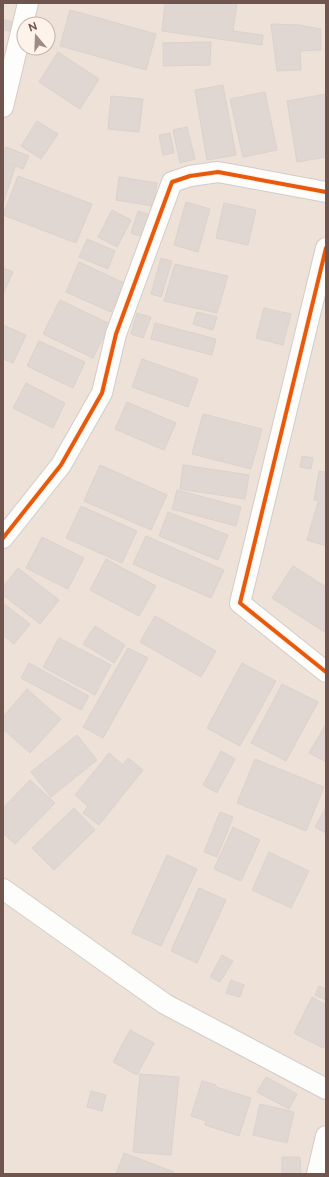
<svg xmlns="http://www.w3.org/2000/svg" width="329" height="1177" font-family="Raleway,sans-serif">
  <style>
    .residential { fill: #ede1d8; fill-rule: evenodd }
    .building { fill: #e0d7d3; stroke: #dcd2cd }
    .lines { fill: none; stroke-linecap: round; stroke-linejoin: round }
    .minor-casing { stroke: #d3ccc8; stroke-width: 22 }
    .minor { stroke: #fdfdfc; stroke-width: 20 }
    .cycleway-casing { stroke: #fdf3eb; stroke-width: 6 }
    .cycleway { stroke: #e8590c; stroke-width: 4 }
  </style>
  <rect width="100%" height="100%" fill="#f4efea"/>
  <!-- residential -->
  <path class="residential" d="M 3,3 L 326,3 L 326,1174 L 3,1174 ZM 24,24 L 48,24 L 48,48 L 24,48 Z"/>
  <!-- building -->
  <path class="building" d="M 165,3 L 237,3 L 233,31 L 263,35 L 262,45 L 162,31 Z
    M 70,10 L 156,34 L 146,70 L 60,46 Z
    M 3,19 L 18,24 L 15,33 L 3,29 Z
    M 271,24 L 299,25 L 321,29 L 321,50 L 300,51 L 301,70 L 277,71 Z
    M 211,42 L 210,65 L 163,66 L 163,43 Z
    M 58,52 L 99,79 L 80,109 L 39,82 Z
    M 223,85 L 236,155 L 207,160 L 195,90 Z
    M 265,92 L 277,150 L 243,157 L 230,99 Z
    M 326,94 L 326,157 L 297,162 L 287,101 Z
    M 111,96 L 143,99 L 139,132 L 108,129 Z
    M 37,121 L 58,134 L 41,159 L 21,146 Z
    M 187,127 L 195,159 L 180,163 L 173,130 Z
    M 170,133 L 174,153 L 163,155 L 159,135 Z
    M 6,147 L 29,156 L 23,169 L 3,161 L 3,155 Z
    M 3,163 L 15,167 L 3,204 Z
    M 18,176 L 92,204 L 76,243 L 3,215 Z
    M 119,177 L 157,183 L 153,206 L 116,200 Z
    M 186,202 L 210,209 L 198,252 L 174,245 Z
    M 224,203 L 256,210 L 248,245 L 216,238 Z
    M 112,210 L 131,220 L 117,247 L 98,237 Z
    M 138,211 L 151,215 L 143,237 L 131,233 Z
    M 87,239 L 115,251 L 108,269 L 79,257 Z
    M 161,258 L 172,261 L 161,297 L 151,294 Z
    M 79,262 L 124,283 L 111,312 L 66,292 Z
    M 175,264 L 228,276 L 217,313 L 164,301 Z
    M 3,268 L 13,272 L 3,294 Z
    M 60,300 L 110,324 L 93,358 L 43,334 Z
    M 264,308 L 291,314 L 283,345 L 256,338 Z
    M 197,312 L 217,317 L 213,330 L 193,324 Z
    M 137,313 L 151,317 L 143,338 L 131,334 Z
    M 155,323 L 216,339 L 212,355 L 151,339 Z
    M 3,325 L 26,335 L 13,363 L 3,359 Z
    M 39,341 L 85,362 L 73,388 L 27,366 Z
    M 142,359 L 198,379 L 188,407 L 132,387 Z
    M 26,383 L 65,403 L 53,428 L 13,408 Z
    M 127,402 L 176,423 L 164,450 L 115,429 Z
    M 203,414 L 262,429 L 251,469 L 192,454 Z
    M 302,456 L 313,458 L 311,469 L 300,467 Z
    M 100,465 L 167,495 L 151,530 L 84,501 Z
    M 183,465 L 249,475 L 245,499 L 180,489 Z
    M 319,471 L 326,472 L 326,502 L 314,500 Z
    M 177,490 L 241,507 L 236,526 L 172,509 Z
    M 318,502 L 326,504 L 326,546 L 307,540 Z
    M 81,506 L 137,531 L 122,563 L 66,538 Z
    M 168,512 L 228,535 L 218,560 L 159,536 Z
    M 146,536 L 224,570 L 211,598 L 133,564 Z
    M 42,537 L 84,558 L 68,589 L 26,568 Z
    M 106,559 L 156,586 L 139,616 L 90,590 Z
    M 293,566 L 326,587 L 326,633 L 272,598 Z
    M 18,568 L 59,600 L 40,624 L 3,595 L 3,587 Z
    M 3,603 L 30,624 L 14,644 L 3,635 Z
    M 155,616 L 216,651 L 201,677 L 140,642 Z
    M 95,626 L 125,645 L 114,663 L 83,644 Z
    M 59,638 L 111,665 L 95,695 L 43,667 Z
    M 128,648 L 148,658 L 103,738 L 83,727 Z
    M 29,663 L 89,696 L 81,710 L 21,678 Z
    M 242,663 L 276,681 L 240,746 L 207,728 Z
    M 282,684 L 318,702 L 286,761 L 251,743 Z
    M 27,689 L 61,719 L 30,753 L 3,729 L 3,717 Z
    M 326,724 L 326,762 L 309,753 Z
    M 77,735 L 97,760 L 51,797 L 31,772 Z
    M 221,751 L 235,759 L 217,793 L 203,785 Z
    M 109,753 L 123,765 L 128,758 L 143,770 L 99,825 L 83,813 L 88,806 L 75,795 Z
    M 255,759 L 324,787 L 306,831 L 237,803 Z
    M 30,780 L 55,803 L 15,844 L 3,833 L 3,808 Z
    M 326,807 L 326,833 L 315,827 Z
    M 74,808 L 95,830 L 54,870 L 32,848 Z
    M 220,812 L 233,817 L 217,857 L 204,852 Z
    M 233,827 L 260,840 L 241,881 L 214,869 Z
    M 269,852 L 309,871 L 291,908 L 252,890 Z
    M 167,855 L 197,869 L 161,946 L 132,933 Z
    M 199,888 L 226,900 L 197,963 L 171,951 Z
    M 222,955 L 233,961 L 220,982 L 210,977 Z
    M 231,980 L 244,985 L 240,997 L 226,993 Z
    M 319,986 L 326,989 L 326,1000 L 315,995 Z
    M 312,997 L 326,1005 L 326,1043 L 323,1048 L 294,1033 Z
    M 130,1030 L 154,1043 L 137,1075 L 113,1062 Z
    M 140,1074 L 179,1077 L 171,1155 L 133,1152 Z
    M 266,1077 L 297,1094 L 289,1109 L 257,1092 Z
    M 202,1081 L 216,1085 L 216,1087 L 251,1098 L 239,1136 L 205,1125 L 206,1121 L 191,1116 Z
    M 91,1091 L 106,1095 L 102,1111 L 87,1107 Z
    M 260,1104 L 294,1112 L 287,1143 L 253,1135 Z
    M 124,1153 L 174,1172 L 173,1174 L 116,1174 Z
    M 282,1157 L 300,1157 L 301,1174 L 282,1174 Z"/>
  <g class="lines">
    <defs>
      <path id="minor" d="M 3,107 L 28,3
        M 326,248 L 240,603 L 326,672
        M 3,538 L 61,465 L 102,393 L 116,334 L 172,182 L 190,176 L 218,172 L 326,192
        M 3,889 L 165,1004 L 326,1089
        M 317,1174 L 326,1136"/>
    </defs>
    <!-- minor casing -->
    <use href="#minor" class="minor-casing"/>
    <!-- minor -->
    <use href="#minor" class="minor"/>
    <defs>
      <path id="cycleway" d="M 326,248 L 240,603 L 326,672
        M 3,538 L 61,465 L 102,393 L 116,334 L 172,182 L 190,176 L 218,172 L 326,192"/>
    </defs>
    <!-- cycleway casing -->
    <use href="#cycleway" class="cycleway-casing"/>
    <!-- cycleway -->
    <use href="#cycleway" class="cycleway"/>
  </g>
  <!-- border -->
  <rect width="329" height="1177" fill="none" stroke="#6f554e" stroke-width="8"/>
  <!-- north arrow -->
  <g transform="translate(36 36) rotate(341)"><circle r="19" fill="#fdf3eb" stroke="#c4b4ac"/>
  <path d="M0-3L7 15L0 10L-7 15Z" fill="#9e8b85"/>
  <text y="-6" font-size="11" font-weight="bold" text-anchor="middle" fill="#6f554e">N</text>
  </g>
</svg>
